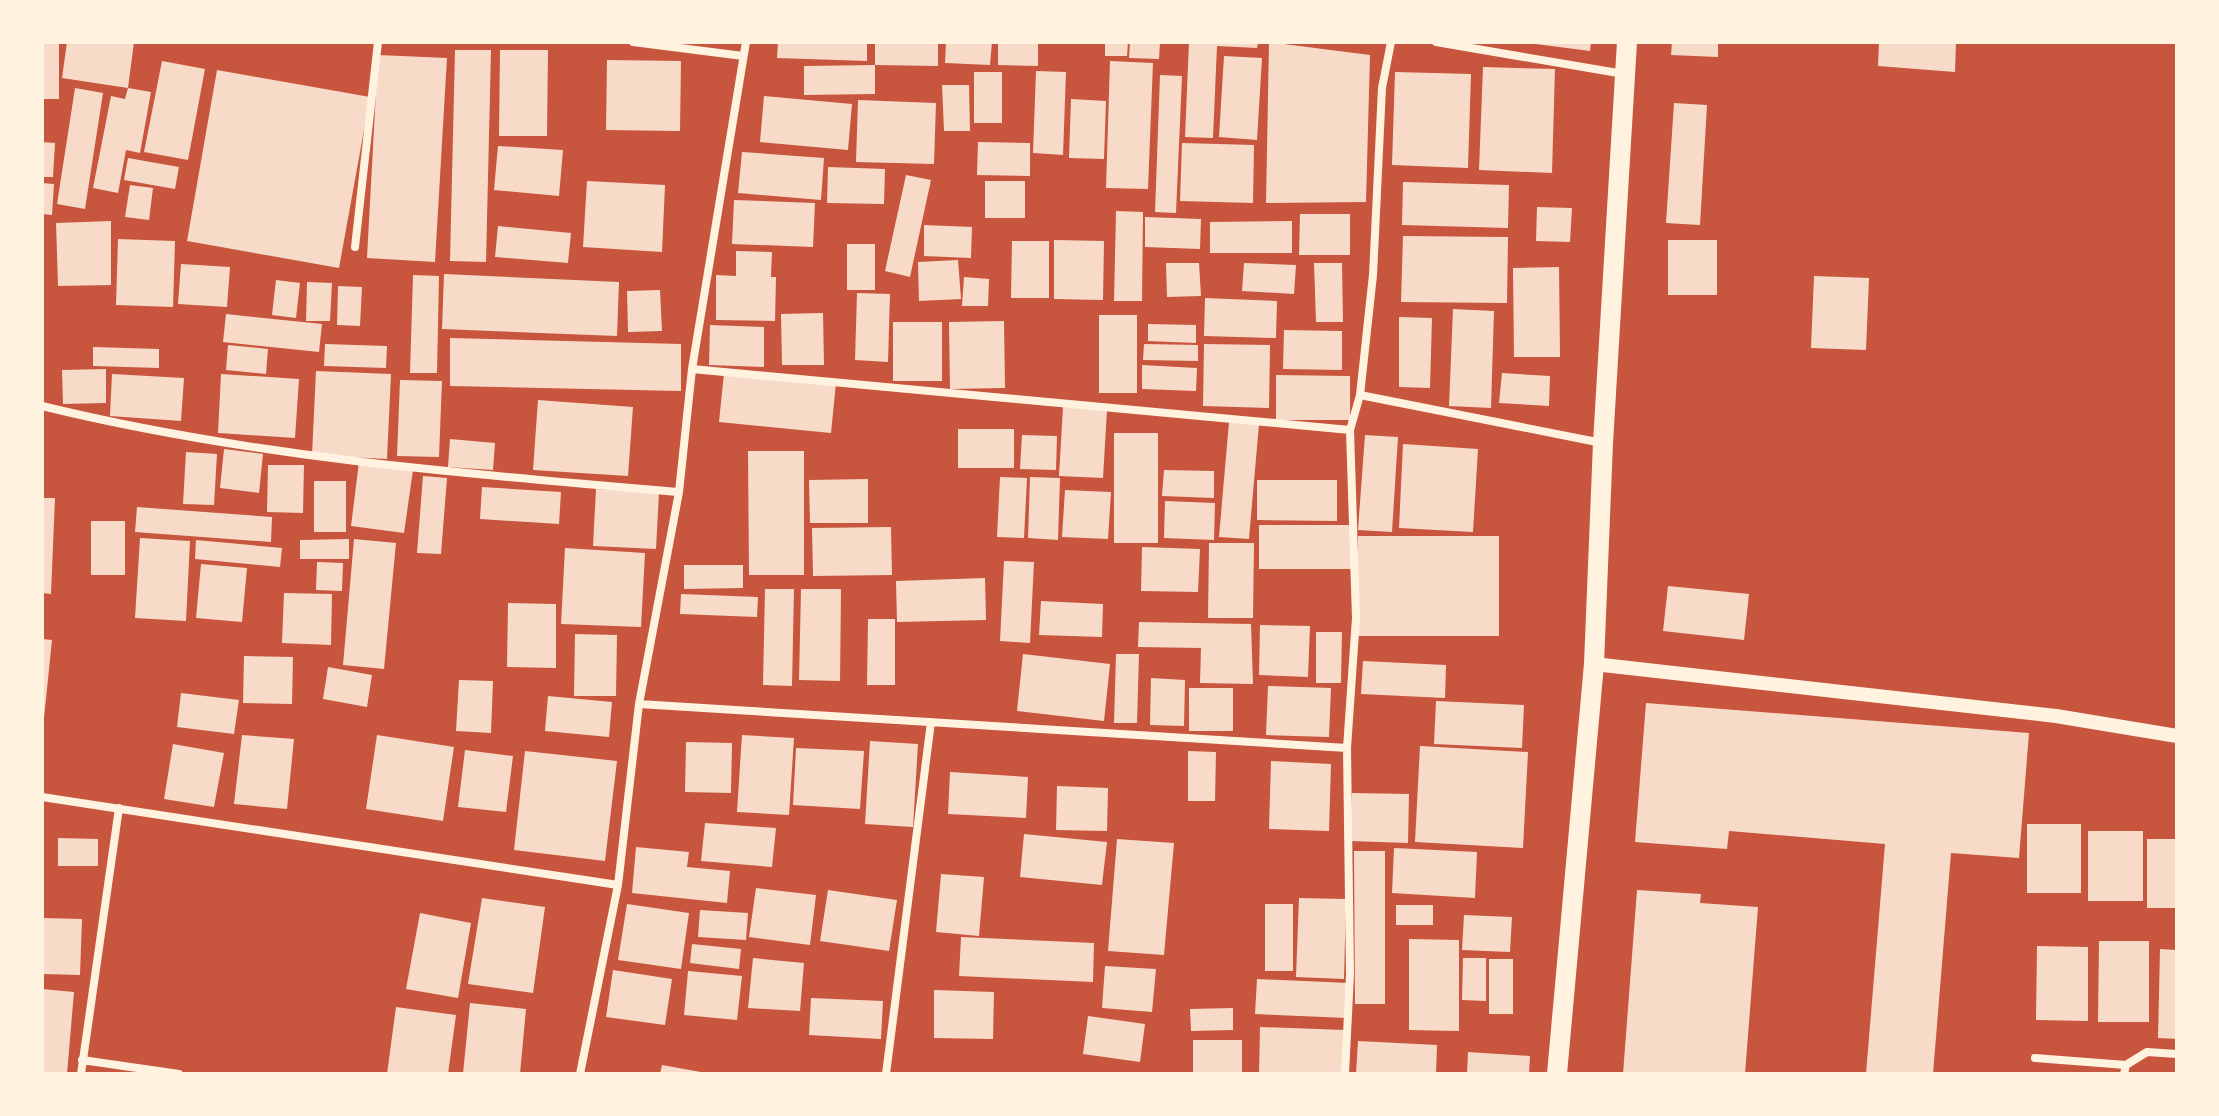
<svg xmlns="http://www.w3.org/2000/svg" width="2219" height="1116" font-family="Lato,sans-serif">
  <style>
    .building { fill: #f7dbc8 }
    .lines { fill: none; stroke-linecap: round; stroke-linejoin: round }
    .minor { stroke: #fff3e0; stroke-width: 8 }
    .tertiary { stroke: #fff3e0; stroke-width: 14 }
    .primary { stroke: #fff3e0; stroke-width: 20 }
  </style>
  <rect width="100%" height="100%" fill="#c8553d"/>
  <!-- building -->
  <path class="building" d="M 42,42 L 59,42 L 59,99 L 42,99 Z
    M 67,42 L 134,42 L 128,88 L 151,92 L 140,153 L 126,150 L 118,193 L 93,188 L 111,96 L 125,99 L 128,88 L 62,78 Z
    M 778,42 L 867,42 L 867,61 L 777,58 Z
    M 875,42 L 938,42 L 938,66 L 875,65 L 875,94 L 804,95 L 804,66 L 875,65 Z
    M 946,42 L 992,42 L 990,65 L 945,63 Z
    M 998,42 L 1038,42 L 1038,66 L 998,65 Z
    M 1105,42 L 1128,42 L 1127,56 L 1105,56 Z
    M 1130,42 L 1160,42 L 1159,59 L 1129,58 Z
    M 1189,42 L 1258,42 L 1257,48 L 1217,46 L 1213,138 L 1185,137 Z
    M 1269,42 L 1370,55 L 1366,202 L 1266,203 Z
    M 1520,42 L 1591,42 L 1590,51 Z
    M 1672,42 L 1718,42 L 1718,57 L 1671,55 Z
    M 1879,42 L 1956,42 L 1955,72 L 1878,66 Z
    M 455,50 L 491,50 L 486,262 L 450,261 Z
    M 500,50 L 548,50 L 547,136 L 499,136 Z
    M 378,55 L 447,58 L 435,262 L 367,258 Z
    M 1224,56 L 1262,58 L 1257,140 L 1219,137 Z
    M 607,60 L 681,61 L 680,131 L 606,130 Z
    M 162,61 L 205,69 L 188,160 L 144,152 Z
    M 1110,61 L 1153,63 L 1148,189 L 1106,188 Z
    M 1483,67 L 1555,69 L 1552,173 L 1479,170 Z
    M 217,70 L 370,97 L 339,268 L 187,241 Z
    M 1036,71 L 1066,72 L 1063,155 L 1033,153 Z
    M 974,72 L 1002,72 L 1002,123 L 974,123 Z
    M 1395,72 L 1471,74 L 1468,168 L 1392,165 Z
    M 1160,75 L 1182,76 L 1176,213 L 1155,212 Z
    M 942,85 L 969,85 L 970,131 L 944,131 Z
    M 75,88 L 103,93 L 85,209 L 57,204 Z
    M 764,96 L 852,104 L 848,150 L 760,142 Z
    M 1071,99 L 1106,101 L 1104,159 L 1069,158 Z
    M 858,100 L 936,103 L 934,164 L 856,162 Z
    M 1674,103 L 1707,105 L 1700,225 L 1666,223 Z
    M 42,142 L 55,143 L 53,177 L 42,177 Z
    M 978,142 L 1030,143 L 1030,176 L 977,175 Z
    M 1182,143 L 1254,145 L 1253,203 L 1180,201 Z
    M 498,146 L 563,150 L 559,196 L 494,190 Z
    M 742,152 L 824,158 L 821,200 L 738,193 Z
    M 128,158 L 179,167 L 175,189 L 124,180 Z
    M 828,167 L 885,169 L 884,204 L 827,203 Z
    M 906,175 L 931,180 L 910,277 L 885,271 Z
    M 587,181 L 665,185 L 662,252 L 583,247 Z
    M 985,181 L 1025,181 L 1025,218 L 985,218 Z
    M 1403,182 L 1509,185 L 1508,228 L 1402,225 Z
    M 42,183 L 54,184 L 52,215 L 42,214 Z
    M 130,185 L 153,188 L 149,220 L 125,217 Z
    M 734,200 L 815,203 L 813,247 L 732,244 Z
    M 1537,207 L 1572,208 L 1570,242 L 1536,241 Z
    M 1116,211 L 1143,212 L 1142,301 L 1114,301 Z
    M 1300,214 L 1350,214 L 1350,255 L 1299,255 Z
    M 1145,217 L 1201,219 L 1200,249 L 1145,247 Z
    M 111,221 L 111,285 L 58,286 L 56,223 Z
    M 1292,221 L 1292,253 L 1210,253 L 1210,222 Z
    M 924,225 L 972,227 L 971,258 L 924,256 Z
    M 498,226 L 571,233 L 568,263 L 495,257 Z
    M 1403,236 L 1508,237 L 1507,303 L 1401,302 Z
    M 118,239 L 175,241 L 173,307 L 116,305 Z
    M 1054,240 L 1104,241 L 1103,300 L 1054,299 Z
    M 1668,240 L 1717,240 L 1717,295 L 1668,295 Z
    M 1012,241 L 1049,241 L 1049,298 L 1011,298 Z
    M 847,244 L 875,244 L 875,290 L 847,290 Z
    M 736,251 L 772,252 L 771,277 L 776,277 L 775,321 L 716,320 L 716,275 L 736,276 Z
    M 958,260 L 961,299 L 919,301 L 918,262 Z
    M 1166,263 L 1199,263 L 1201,296 L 1167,297 Z
    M 1244,263 L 1296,265 L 1294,294 L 1242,291 Z
    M 1314,263 L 1342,263 L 1343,322 L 1316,322 Z
    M 181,264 L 230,267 L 227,307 L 178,304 Z
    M 1559,267 L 1560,357 L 1514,357 L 1513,268 Z
    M 444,274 L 619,282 L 617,336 L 442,329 Z
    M 413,275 L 439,276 L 437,373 L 410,373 Z
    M 1814,276 L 1869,278 L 1866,350 L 1811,348 Z
    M 964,277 L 989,279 L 988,306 L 962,306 Z
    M 276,280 L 300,283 L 296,318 L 272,315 Z
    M 307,282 L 332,283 L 330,321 L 306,321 Z
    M 338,286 L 362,287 L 360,326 L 337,325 Z
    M 660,290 L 662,331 L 628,332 L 627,291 Z
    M 857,293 L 890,294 L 888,362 L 855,360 Z
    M 1205,298 L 1277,301 L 1276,338 L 1204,336 Z
    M 1453,309 L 1494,311 L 1491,408 L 1449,406 Z
    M 823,313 L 824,365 L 782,365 L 781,314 Z
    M 226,314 L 322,324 L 319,352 L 223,342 Z
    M 1099,315 L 1137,315 L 1137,393 L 1099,393 Z
    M 1399,317 L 1432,318 L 1430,388 L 1399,387 Z
    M 1004,321 L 1005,388 L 950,389 L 949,322 Z
    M 893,322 L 942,322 L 942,381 L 893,381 Z
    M 1148,324 L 1196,325 L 1196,343 L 1148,341 Z
    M 710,325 L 764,327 L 764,367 L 709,365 Z
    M 1284,330 L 1342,331 L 1342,370 L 1283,369 Z
    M 450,338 L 681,344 L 681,391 L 450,386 Z
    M 325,344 L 387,346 L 386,368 L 324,366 Z
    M 1144,344 L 1198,345 L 1198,361 L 1143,360 Z
    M 1204,344 L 1270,345 L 1269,408 L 1203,406 Z
    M 228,345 L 268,349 L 266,374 L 226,370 Z
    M 93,347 L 159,349 L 159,368 L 93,366 Z
    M 1142,365 L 1197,368 L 1196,391 L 1142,389 Z
    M 106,369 L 106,403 L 63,404 L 62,370 Z
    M 316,371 L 391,374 L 387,459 L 312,455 Z
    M 724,373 L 836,383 L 831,433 L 719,422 Z
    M 1502,373 L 1550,376 L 1549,406 L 1499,403 Z
    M 112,374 L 184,378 L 181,421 L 110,416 Z
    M 221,374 L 299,379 L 295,438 L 218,433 Z
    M 1276,375 L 1350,376 L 1350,420 L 1276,420 Z
    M 400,380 L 442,381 L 439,457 L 397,456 Z
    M 538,400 L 633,407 L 628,476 L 533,470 Z
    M 1063,407 L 1107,410 L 1103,478 L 1059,476 Z
    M 1229,422 L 1259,424 L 1249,539 L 1219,537 Z
    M 958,429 L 1014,429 L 1014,468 L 958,468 Z
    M 1114,433 L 1158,433 L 1158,543 L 1114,543 Z
    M 1022,435 L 1057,436 L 1056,470 L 1020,469 Z
    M 1365,435 L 1398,437 L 1392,532 L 1358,530 Z
    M 450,439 L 495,443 L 493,470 L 448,467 Z
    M 1403,444 L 1478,449 L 1473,532 L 1399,528 Z
    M 224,449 L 263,454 L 259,493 L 220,488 Z
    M 748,451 L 804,451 L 804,575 L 749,575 Z
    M 186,452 L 217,454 L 214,505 L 183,504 Z
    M 359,462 L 413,470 L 404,533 L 351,526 Z
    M 268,465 L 304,465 L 303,513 L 267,512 Z
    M 1164,470 L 1214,471 L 1214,498 L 1162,496 Z
    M 423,476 L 447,478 L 441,554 L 417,553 Z
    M 1000,477 L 1027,478 L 1024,538 L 997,537 Z
    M 1030,477 L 1060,478 L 1058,540 L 1028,538 Z
    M 868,479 L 868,523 L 810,523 L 809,480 Z
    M 1257,480 L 1337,480 L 1337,521 L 1257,520 Z
    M 314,481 L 346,481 L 346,532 L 314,532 Z
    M 482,487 L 561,492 L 559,524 L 480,519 Z
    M 596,489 L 659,493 L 656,549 L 593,546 Z
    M 1065,490 L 1111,492 L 1108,539 L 1062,537 Z
    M 42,498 L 55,498 L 51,594 L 42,593 Z
    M 1165,501 L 1215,503 L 1214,540 L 1164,538 Z
    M 137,507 L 272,517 L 271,542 L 135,532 Z
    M 91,521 L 125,521 L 125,575 L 91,575 Z
    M 1259,525 L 1352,525 L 1352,569 L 1259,569 Z
    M 891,527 L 892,575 L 813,576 L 812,528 Z
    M 1358,536 L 1499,536 L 1499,636 L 1358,636 Z
    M 140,538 L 190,541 L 186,621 L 135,618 Z
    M 349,539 L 349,559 L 300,559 L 300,540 Z
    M 354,539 L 396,543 L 384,669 L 343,665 Z
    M 196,540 L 282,548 L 280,567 L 195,559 Z
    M 1209,543 L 1254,543 L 1253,618 L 1208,618 Z
    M 1142,547 L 1200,549 L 1198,592 L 1141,591 Z
    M 565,548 L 645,553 L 641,627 L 561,624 Z
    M 1004,561 L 1034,562 L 1030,643 L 1000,641 Z
    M 317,562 L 343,563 L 342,591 L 316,590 Z
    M 201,564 L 247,568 L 242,622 L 196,618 Z
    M 684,565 L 743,565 L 743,588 L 684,589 Z
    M 985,578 L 986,620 L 897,622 L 896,581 Z
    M 1668,586 L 1749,594 L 1744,640 L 1663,631 Z
    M 765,589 L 794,589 L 792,686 L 763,685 Z
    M 801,589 L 841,589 L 840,681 L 799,680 Z
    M 284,593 L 332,594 L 331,645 L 282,643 Z
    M 681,594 L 758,597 L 757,617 L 680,614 Z
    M 1041,601 L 1103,604 L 1102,637 L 1039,635 Z
    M 508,603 L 556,604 L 556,668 L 507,667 Z
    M 868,619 L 895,619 L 895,685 L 867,685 Z
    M 1139,622 L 1251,624 L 1253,684 L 1200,683 L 1201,648 L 1138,647 Z
    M 1260,625 L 1310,626 L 1308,677 L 1259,675 Z
    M 1316,632 L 1342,632 L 1341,683 L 1316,683 Z
    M 575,634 L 617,635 L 616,696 L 574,696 Z
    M 42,639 L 52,640 L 44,718 L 42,718 Z
    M 1023,654 L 1110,664 L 1104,721 L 1017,711 Z
    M 1116,654 L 1139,654 L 1137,723 L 1114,723 Z
    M 244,656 L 293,657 L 292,704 L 243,703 Z
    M 1363,661 L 1446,665 L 1445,698 L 1361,694 Z
    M 328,667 L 372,675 L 367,707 L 323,699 Z
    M 1151,678 L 1185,680 L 1184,726 L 1150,725 Z
    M 459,680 L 493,681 L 491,733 L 456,731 Z
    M 1268,686 L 1331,688 L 1329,737 L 1266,735 Z
    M 1189,688 L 1233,688 L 1233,731 L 1189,731 Z
    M 181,693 L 239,700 L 234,734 L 177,727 Z
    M 548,696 L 612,702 L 609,737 L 545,731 Z
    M 1436,701 L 1524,705 L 1522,748 L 1434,744 Z
    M 1646,703 L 2029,733 L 2019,858 L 1951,853 L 1933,1074 L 1866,1074 L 1885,844 L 1729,831 L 1727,849 L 1635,842 Z
    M 242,735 L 294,739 L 287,809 L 234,804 Z
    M 377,735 L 454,747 L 443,821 L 366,809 Z
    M 742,735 L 794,738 L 789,815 L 737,812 Z
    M 870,741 L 918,744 L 913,827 L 865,824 Z
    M 686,742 L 732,743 L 731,793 L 685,792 Z
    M 173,744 L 224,753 L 214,807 L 164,799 Z
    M 1420,746 L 1528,752 L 1523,848 L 1415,842 Z
    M 796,748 L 864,751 L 860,809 L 793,805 Z
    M 465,750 L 513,756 L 506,812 L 458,807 Z
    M 525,751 L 617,761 L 605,861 L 514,850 Z
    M 1188,751 L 1216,752 L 1215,801 L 1188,801 Z
    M 1271,761 L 1331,764 L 1329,831 L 1269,829 Z
    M 950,772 L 1028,777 L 1026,818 L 948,814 Z
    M 1057,786 L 1108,788 L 1107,831 L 1056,830 Z
    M 1352,793 L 1409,794 L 1408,843 L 1350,841 Z
    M 705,823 L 776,828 L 772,867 L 701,861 Z
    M 2027,824 L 2081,824 L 2081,893 L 2027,893 Z
    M 2088,831 L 2143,831 L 2143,901 L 2088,901 Z
    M 1024,834 L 1107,842 L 1102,885 L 1020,877 Z
    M 58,838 L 98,839 L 98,866 L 58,866 Z
    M 1117,839 L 1174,843 L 1164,955 L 1108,951 Z
    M 2147,839 L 2177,839 L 2177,908 L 2147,908 Z
    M 636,847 L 689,852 L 687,867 L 730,871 L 727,903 L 632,893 Z
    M 1394,848 L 1477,852 L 1475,898 L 1392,893 Z
    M 1354,851 L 1385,851 L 1385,1004 L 1355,1004 Z
    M 941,874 L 984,877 L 979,936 L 936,932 Z
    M 756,888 L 816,895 L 810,945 L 749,937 Z
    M 828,890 L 897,900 L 889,951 L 820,941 Z
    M 1637,890 L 1701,894 L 1700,903 L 1758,907 L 1745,1074 L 1623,1074 Z
    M 482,898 L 545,907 L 533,993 L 468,984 Z
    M 1299,898 L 1346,899 L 1344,979 L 1296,977 Z
    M 627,904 L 689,913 L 681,969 L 618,960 Z
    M 1265,904 L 1293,904 L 1293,971 L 1265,971 Z
    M 1396,905 L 1433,905 L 1433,925 L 1396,925 Z
    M 700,910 L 748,913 L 746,940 L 698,937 Z
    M 420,913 L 471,923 L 458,998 L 406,989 Z
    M 1464,915 L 1512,917 L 1510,952 L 1462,950 Z
    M 42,918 L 82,919 L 80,975 L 42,974 Z
    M 961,937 L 1094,943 L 1093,982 L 959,976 Z
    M 1409,939 L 1459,940 L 1459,1031 L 1409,1030 Z
    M 2099,941 L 2149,941 L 2149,1022 L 2098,1022 Z
    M 692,944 L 741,949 L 739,969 L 690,963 Z
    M 2037,946 L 2088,947 L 2088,1021 L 2036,1020 Z
    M 2160,949 L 2177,950 L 2177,1039 L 2158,1038 Z
    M 753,958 L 804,963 L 800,1011 L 748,1008 Z
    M 1463,958 L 1486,958 L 1486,1001 L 1462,1000 Z
    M 1489,959 L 1513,959 L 1513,1014 L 1489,1014 Z
    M 1105,966 L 1156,969 L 1152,1012 L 1102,1008 Z
    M 613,970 L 672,979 L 665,1025 L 606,1017 Z
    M 688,971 L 742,976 L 737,1020 L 684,1015 Z
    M 1257,979 L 1349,983 L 1347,1018 L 1255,1014 Z
    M 42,989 L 74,992 L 67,1074 L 42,1074 Z
    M 934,990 L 994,992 L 993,1039 L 934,1038 Z
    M 811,998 L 883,1001 L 881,1039 L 809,1035 Z
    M 470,1003 L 526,1009 L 520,1074 L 463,1074 Z
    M 396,1007 L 456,1015 L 448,1074 L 387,1074 Z
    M 1233,1008 L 1233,1030 L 1191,1031 L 1190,1009 Z
    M 1088,1016 L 1145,1024 L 1140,1062 L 1083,1054 Z
    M 1260,1027 L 1345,1030 L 1343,1074 L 1259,1074 Z
    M 1193,1040 L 1242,1040 L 1242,1074 L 1193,1074 Z
    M 1358,1041 L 1437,1045 L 1436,1074 L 1356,1074 Z
    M 1468,1052 L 1530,1056 L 1529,1074 L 1467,1074 Z
    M 662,1065 L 701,1072 L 701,1074 L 660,1074 Z"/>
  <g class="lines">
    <!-- minor -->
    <path class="minor" d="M 633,42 L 743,56
      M 1436,42 L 1624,74
      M 355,247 L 378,42
      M 692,369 L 1350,430
      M 1360,395 L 1602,443
      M 42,406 C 251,457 465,474 679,492
      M 639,704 L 1347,748
      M 42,797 L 618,885
      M 2035,1058 L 2126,1065
      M 82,1060 L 179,1074
      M 81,1074 L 119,808
      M 580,1074 L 618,885 L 639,704 L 679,492 L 692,369 L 746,42
      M 886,1074 L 931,722
      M 1345,1074 L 1350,974 L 1347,748 L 1356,618 L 1350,430 L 1360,395 L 1373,275 L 1382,88 L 1391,42
      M 2124,1074 L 2126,1065 L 2147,1052 L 2177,1054"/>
    <!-- tertiary -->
    <path class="tertiary" d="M 1594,664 L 2056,716 L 2177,736"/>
    <!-- primary -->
    <path class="primary" d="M 1557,1074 L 1594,664 L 1603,443 L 1627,42"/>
  </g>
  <!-- border -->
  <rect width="2219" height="1116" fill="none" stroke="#fff3e0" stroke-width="88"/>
</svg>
